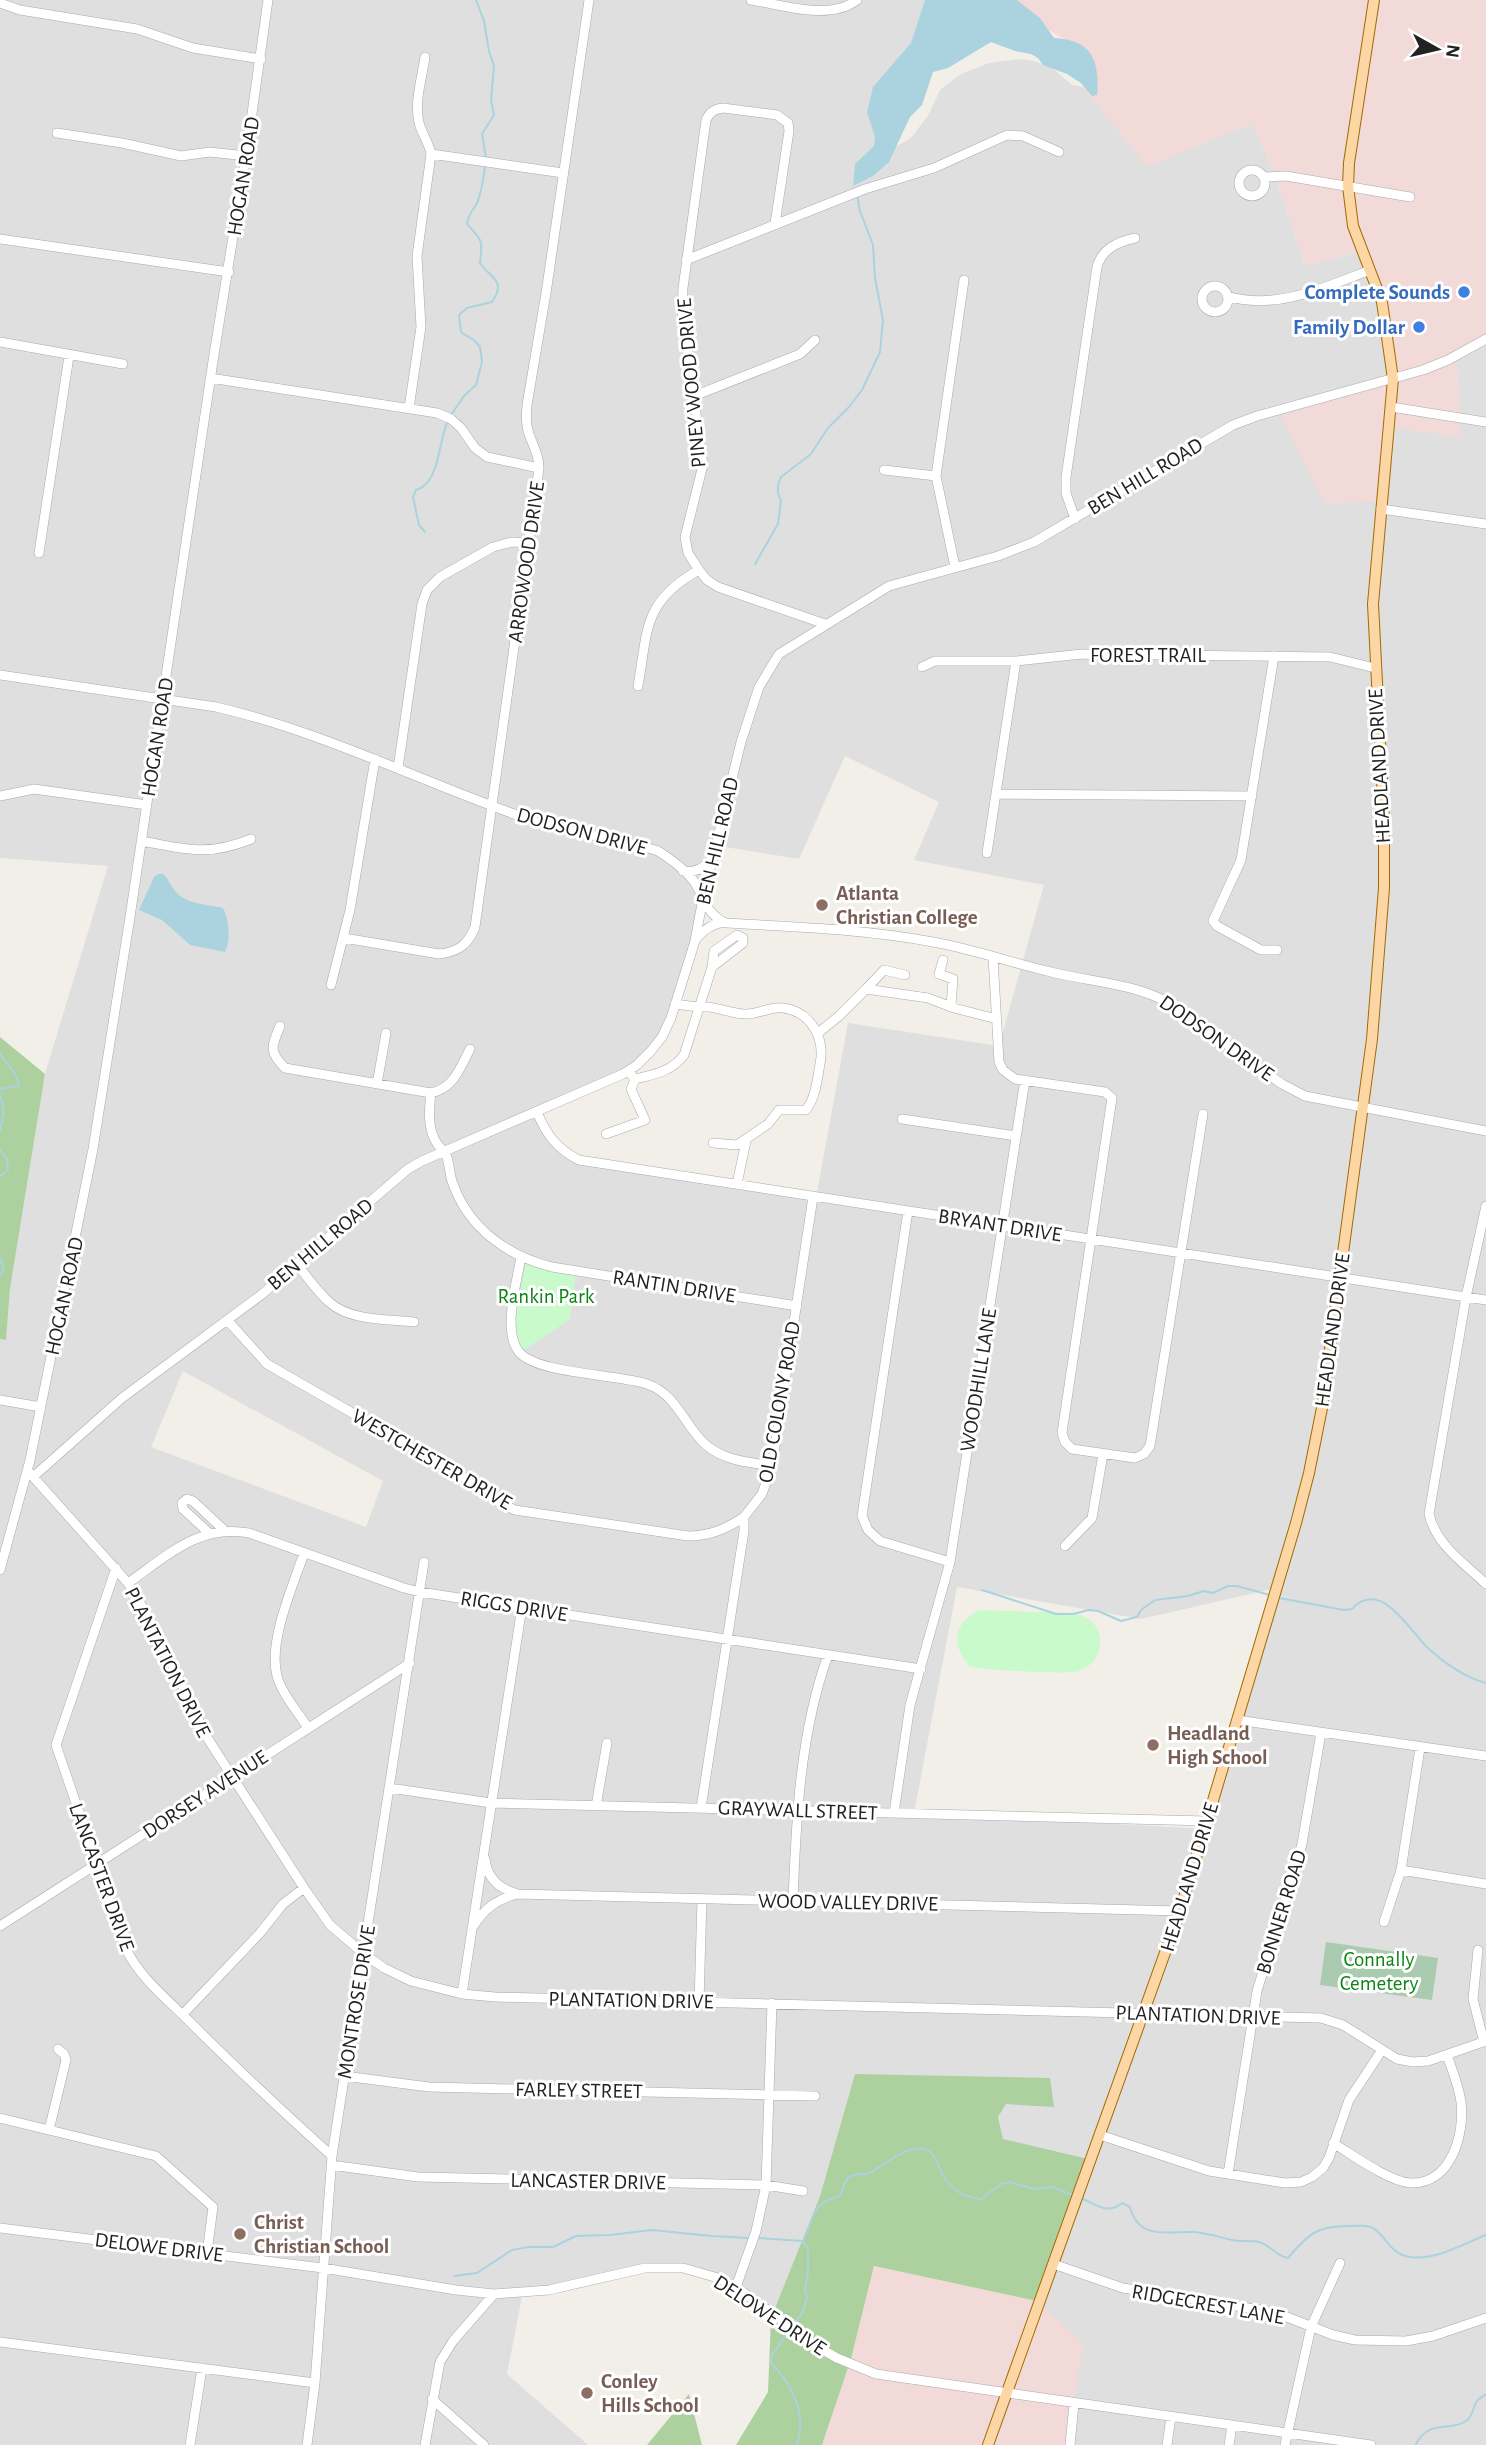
<svg xmlns="http://www.w3.org/2000/svg" width="1486" height="2445" font-family="'Alegreya Sans',sans-serif">
  <style>
    .residential { fill: #e0dfdf; fill-rule: evenodd }
    .commercial { fill: #f2dad9 }
    .forest { fill: #add19e }
    .cemetery { fill: #aacbaf }
    .park { fill: #c8facc }
    .water { fill: #aad3df }
    .lines { fill: none; stroke-linecap: round; stroke-linejoin: round }
    .stream { stroke: #aad3df; stroke-width: 2 }
    .minor-casing { stroke: #a9a9a9; stroke-width: 10 }
    .major-casing { stroke: #a06b00; stroke-width: 12 }
    .minor { stroke: #fff; stroke-width: 9 }
    .major { stroke: #fcd6a4; stroke-width: 10 }
    .shop-dot { fill: #3f7fe0; stroke: #fff; stroke-width: 2.5 }
    .education-dot { fill: #8d6e63; stroke: #fff; stroke-width: 2.5 }
    .labels { text-anchor: middle; stroke-width: 6; stroke-linejoin: round; paint-order: stroke }
    .street-label { font-size: 21px; fill: #222; stroke: #fff }
    .shop-label { font-size: 21px; font-weight: bold; fill: #366cbe; stroke: #fff; text-anchor: end }
    .education-label { font-size: 21px; font-weight: bold; fill: #785e54; stroke: #fff; text-anchor: start }
    .park-label { font-size: 21px; fill: #0c8416; stroke: #fff }
  </style>
  <rect width="100%" height="100%" fill="#f2efe9"/>
  <!-- residential -->
  <path class="residential" d="M 0,0 L 942,0 L 884,149 L 895,147 L 911,138 L 929,114 L 940,90 L 961,74 L 989,63 L 1019,59 L 1034,61 L 1052,68 L 1072,85 L 1083,87 L 1147,166 L 1252,123 L 1275,175 L 1305,265 L 1363,251 L 1386,329 L 1395,427 L 1457,361 L 1486,340 L 1486,2445 L 1066,2445 L 998,2117 L 1006,2104 L 855,2074 L 820,2196 L 773,2313 L 692,2267 L 602,2277 L 522,2297 L 507,2374 L 588,2445 L 0,2445 L 0,1339 L 6,1339 L 10,1289 L 45,1074 L 108,866 L 0,858 ZM 845,756 L 939,802 L 914,860 L 1044,885 L 999,1046 L 848,1023 L 816,1198 L 578,1159 L 557,1146 L 537,1115 L 624,1076 L 657,1045 L 692,958 L 719,846 L 799,859 ZM 183,1371 L 383,1481 L 366,1527 L 151,1447 ZM 957,1587 L 1141,1619 L 1276,1588 L 1258,1671 L 1206,1829 L 914,1813 Z"/>
  <!-- commercial -->
  <path class="commercial" d="M 1017,0 L 1486,0 L 1486,340 L 1457,361 L 1461,437 L 1395,428 L 1385,501 L 1325,504 L 1281,416 L 1390,382 L 1386,329 L 1363,251 L 1305,265 L 1275,175 L 1252,123 L 1147,167 L 1083,87 L 1092,77 L 1094,62 L 1081,49 L 1032,20 Z
    M 874,2266 L 1037,2301 L 1083,2344 L 1066,2445 L 822,2445 L 851,2359 Z"/>
  <!-- forest -->
  <path class="forest" d="M 0,1037 L 45,1074 L 10,1289 L 6,1340 L 0,1339 Z
    M 855,2074 L 1050,2078 L 1054,2107 L 1006,2104 L 998,2117 L 1003,2139 L 1088,2159 L 1037,2301 L 874,2266 L 851,2359 L 822,2445 L 736,2445 L 768,2392 L 771,2318 L 820,2196 Z
    M 689,2394 L 702,2445 L 647,2445 Z"/>
  <!-- cemetery -->
  <path class="cemetery" d="M 1326,1942 L 1438,1958 L 1432,2000 L 1320,1985 Z"/>
  <!-- park -->
  <path class="park" d="M 526,1263 L 576,1273 L 570,1319 L 524,1350 L 518,1341 L 514,1324 Z
    M 979,1610 L 1075,1613 C 1087,1617 1099,1624 1100,1638 C 1102,1653 1093,1666 1079,1671 C 1066,1675 986,1670 970,1667 C 951,1644 952,1625 979,1610 Z"/>
  <!-- water -->
  <path class="water" d="M 925,0 L 1017,0 L 1040,18 L 1054,38 C 1091,40 1100,59 1097,95 L 1092,96 L 1081,83 L 1067,74 L 1043,65 L 1038,58 L 1031,54 L 1015,51 L 991,42 L 948,68 L 933,72 L 922,105 L 910,117 L 889,162 L 873,176 L 853,186 L 855,164 L 874,146 L 875,137 L 867,112 L 873,87 L 911,43 Z
    M 158,874 L 163,874 C 169,879 171,887 177,893 C 188,905 208,904 223,908 C 229,919 231,940 225,952 L 190,945 L 162,920 L 139,910 L 154,877 Z"/>
  <g class="lines">
    <!-- stream -->
    <path class="stream" d="M 476,0 L 484,21 L 489,51 L 494,66 L 491,100 L 494,115 L 482,134 L 486,158
      M 451,415 L 464,396 L 476,385 L 482,362 L 480,347 L 475,341 L 461,332 L 459,315 L 467,308 L 492,302 C 507,280 490,278 480,263 C 483,238 482,241 467,224 C 468,214 473,211 477,203 C 482,192 483,178 485,167
      M 425,532 L 419,525 L 413,497 L 416,490 C 440,483 438,442 448,420
      M 755,564 L 778,524 L 781,501 L 778,493 L 778,485 L 781,477 L 811,454 L 828,428 L 849,407 L 862,390 L 880,352 L 883,320 L 875,278 L 873,245 L 860,211 L 857,194
      M 0,1054 L 15,1074 L 19,1084 L 17,1086 L 0,1089
      M 0,1095 L 4,1110 L 0,1132
      M 0,1150 L 7,1159 L 8,1170 L 0,1176
      M 0,1258 L 4,1268 L 0,1276
      M 982,1590 L 1056,1614 L 1073,1614 L 1089,1610 L 1098,1611 L 1121,1621 L 1137,1617 L 1141,1610 L 1155,1600 L 1188,1596 L 1204,1591 L 1213,1593 L 1228,1586 L 1237,1586 L 1270,1595
      M 1279,1598 L 1344,1610 L 1352,1609 C 1381,1577 1410,1632 1429,1649 C 1444,1663 1466,1678 1486,1683
      M 1083,2199 C 1097,2205 1108,2215 1122,2203 L 1130,2207 C 1139,2241 1167,2231 1194,2232 C 1207,2233 1219,2237 1232,2240 C 1241,2242 1251,2240 1259,2242 C 1271,2245 1275,2256 1288,2258 C 1309,2233 1318,2225 1352,2226 C 1361,2226 1370,2224 1377,2231 C 1388,2241 1393,2255 1410,2257 C 1434,2261 1464,2244 1486,2235
      M 759,2238 L 802,2241
      M 454,2276 L 477,2273 L 512,2250 L 528,2247 L 553,2247 L 576,2236 L 610,2235 L 652,2230 L 711,2236 L 749,2238
      M 793,2325 L 802,2314 L 807,2298 L 805,2290 L 808,2274 L 808,2249 L 803,2241 C 815,2217 810,2204 840,2196 C 843,2190 844,2181 849,2177 C 856,2172 863,2176 870,2173 C 883,2165 912,2141 929,2151 C 935,2155 937,2162 940,2169 C 947,2187 962,2197 981,2199 L 1001,2184 L 1010,2182 L 1034,2189 L 1053,2187 L 1074,2196
      M 790,2329 L 772,2355 L 771,2363 C 793,2385 807,2415 797,2445
      M 1416,2444 C 1429,2419 1450,2432 1466,2421 C 1474,2415 1472,2408 1477,2401 C 1479,2398 1483,2397 1486,2394"/>
    <defs>
      <path id="minor" d="M 751,0 C 783,5 830,21 857,0
        M 0,3 L 20,10 L 137,29 L 193,48 L 261,59
        M 57,133 L 122,143 L 181,156 L 210,152 L 246,156
        M 431,154 L 563,173
        M1239 183a13 13 0 1 1 26 0a13 13 0 1 1-26 0Z
        M 1264,177 L 1286,176 L 1410,197
        M 775,224 L 789,131 L 788,123 L 777,115 L 723,108 C 714,109 710,112 706,120 L 683,288 L 682,310 L 703,465 L 685,537 L 688,553 L 699,570 L 707,580 L 718,587 L 825,624
        M 0,239 L 229,272
        M 686,260 L 865,189 L 934,168 L 1007,135 L 1023,136 L 1059,152
        M1202 299a13 13 0 1 1 26 0a13 13 0 1 1-26 0Z
        M 1227,296 C 1275,311 1326,287 1370,270
        M 0,342 L 123,364
        M 210,378 L 437,413 L 451,419 L 461,428 L 475,448 L 487,457 L 539,468
        M 694,396 L 800,354 L 815,340
        M 1391,407 L 1486,422
        M 409,408 L 421,327 L 417,256 L 431,154 C 429,143 422,134 419,123 C 414,102 422,78 425,57
        M 884,470 L 936,476
        M 1381,509 L 1486,524
        M 1075,519 L 1066,493 L 1066,477 L 1097,267 C 1102,249 1117,242 1135,238
        M 39,553 L 69,356
        M 955,567 L 936,476 L 964,280
        M 1274,656 L 1241,860 L 1213,921 L 1217,926 L 1261,950 L 1277,950
        M 922,667 L 935,661 L 1016,661 L 1082,654 L 1330,657 L 1375,668
        M 0,675 L 216,707 C 324,732 424,783 528,819 C 571,834 616,837 658,851 C 671,859 683,868 693,880 C 706,898 704,913 726,923 C 795,927 865,929 933,942 C 973,949 1012,963 1051,972 C 1092,982 1132,983 1169,1003 L 1282,1084 L 1305,1096 L 1486,1131
        M 638,686 C 648,629 643,601 699,570
        M 398,768 L 422,604 L 427,590 L 440,577 L 493,547 L 512,542 L 529,543
        M 996,794 L 1252,796
        M 0,796 L 34,789 L 147,805
        M 141,841 C 187,849 206,857 251,839
        M 987,853 L 1016,661
        M 683,871 C 696,873 703,868 712,859
        M 698,937 C 705,928 713,924 724,922
        M 344,938 L 439,954 C 458,952 468,945 475,927 L 539,468 C 539,454 533,446 529,434 C 525,422 526,410 528,399 L 546,293 L 589,0
        M 993,957 L 999,1062 L 1003,1070 L 1015,1079 L 1105,1092 L 1112,1098 L 1062,1433 L 1065,1442 L 1072,1449 L 1135,1458 L 1144,1454 L 1150,1446 L 1203,1114
        M 943,960 L 939,974 L 953,979 L 951,1007
        M 331,985 L 350,910 L 375,759
        M 866,989 L 884,970 L 905,975
        M 675,1004 C 687,1006 697,1007 708,1007 C 720,1008 733,1014 745,1014 C 758,1015 770,1006 783,1008 C 812,1012 825,1039 820,1064 C 817,1080 816,1097 806,1110 L 779,1110 L 768,1124 L 737,1145 L 713,1143
        M 280,1026 C 272,1046 268,1051 285,1068 L 431,1093 C 454,1088 460,1068 470,1049
        M 818,1033 L 839,1016 L 866,989 L 928,998 L 954,1008 L 997,1019
        M 628,1071 L 635,1079 C 655,1074 671,1072 684,1055 L 712,967 L 714,951 L 737,935 L 743,938 L 743,943 L 712,967
        M 377,1084 L 386,1033
        M 431,1093 C 429,1110 427,1130 438,1145 C 440,1148 444,1150 445,1153 C 450,1161 449,1175 453,1184 C 469,1228 507,1256 552,1267 L 797,1306
        M 537,1112 C 546,1134 557,1149 579,1160 L 1486,1300
        M 902,1119 L 1016,1136
        M 606,1134 L 645,1120 L 631,1089 L 635,1079
        M 737,1184 L 746,1141
        M 1486,1206 L 1466,1297 L 1429,1514 C 1436,1545 1464,1563 1486,1584
        M 908,1211 L 862,1516 L 868,1530 L 880,1541 L 950,1562
        M 521,1257 C 517,1282 502,1331 519,1352 C 537,1374 617,1374 647,1384 C 678,1395 684,1426 706,1445 C 725,1461 748,1462 772,1466
        M 297,1264 C 307,1277 317,1291 329,1302 C 350,1321 387,1319 414,1322
        M 228,1321 L 267,1364 L 462,1476 L 500,1503 L 515,1510 L 688,1536 C 710,1536 726,1529 744,1517
        M 0,1400 L 41,1407
        M 27,1470 L 128,1583 L 152,1623 L 208,1739 L 304,1888 L 330,1925 L 364,1954 L 384,1968 L 411,1981 L 462,1994 L 495,1997 L 1321,2018 L 1343,2025 L 1397,2059 L 1413,2062 L 1428,2061 L 1486,2041
        M 33,1477 L 122,1398 L 261,1295 L 408,1169 L 422,1161 L 623,1074 L 637,1065 L 651,1051 L 662,1037 L 671,1018 L 695,941 L 703,898 L 741,742 L 759,687 L 779,654 L 889,586 L 998,556 L 1034,542 L 1233,425 L 1257,416 L 1423,370 L 1448,360 L 1486,339
        M 209,1533 L 183,1509 L 182,1503 L 187,1499 L 193,1501 L 224,1530
        M 1065,1546 L 1092,1518 L 1103,1454
        M 304,1553 C 293,1586 268,1641 277,1676 C 282,1694 298,1712 308,1728
        M 116,1568 L 56,1745 L 126,1949 C 140,1978 168,2000 190,2022 C 236,2068 283,2112 332,2156
        M 0,1570 L 30,1460 L 93,1149 L 130,917 L 213,361 L 246,156 L 268,0
        M 128,1583 C 167,1556 198,1524 249,1533 L 404,1588 L 420,1592 L 921,1669
        M 1237,1720 L 1486,1756
        M 390,1788 L 491,1803 L 1207,1821
        M 596,1806 L 607,1743
        M 701,1808 L 744,1531 L 744,1517 L 762,1494 L 772,1466 L 813,1197
        M 894,1813 L 910,1705 L 950,1562 L 1025,1080
        M 485,1859 C 487,1877 498,1888 515,1893
        M 1401,1870 L 1486,1884
        M 793,1901 C 796,1819 800,1733 828,1655
        M 1384,1922 L 1401,1870 L 1420,1748
        M 0,1926 L 410,1663
        M 472,1928 C 484,1909 495,1900 517,1894 L 1180,1911
        M 1478,1950 L 1473,1999 L 1484,2042
        M 462,1994 L 522,1607
        M 699,2002 L 702,1899
        M 183,2014 L 260,1933 L 283,1904 L 304,1888
        M 344,2076 L 429,2087 L 815,2096
        M 0,2118 L 156,2156 L 213,2207 L 207,2253
        M 49,2130 L 66,2060 L 64,2054 L 58,2049
        M 1100,2135 L 1209,2171 L 1285,2183 L 1301,2182 L 1312,2177 L 1323,2168 L 1329,2158 L 1349,2100 L 1382,2050
        M 1333,2143 C 1353,2155 1388,2181 1410,2183 C 1451,2185 1465,2134 1461,2102 C 1459,2086 1452,2070 1447,2055
        M 331,2165 L 418,2177 L 766,2185 L 803,2191
        M 1228,2174 L 1257,1991 L 1302,1844 L 1321,1733
        M 0,2228 L 323,2268 L 456,2290 L 494,2294 L 549,2290 L 645,2268 L 683,2268 L 718,2278 L 736,2287 L 818,2347 L 837,2358 L 876,2374 L 1371,2445
        M 1053,2264 L 1123,2288 L 1274,2312 L 1333,2335 L 1355,2340 L 1406,2341 L 1433,2336 L 1486,2318
        M 736,2287 L 756,2231 L 766,2185 L 772,2003
        M 0,2342 L 315,2383
        M 432,2399 L 484,2445
        M 190,2445 L 202,2368
        M 307,2445 L 315,2383 L 332,2156 L 424,1562
        M 425,2445 L 440,2362 L 453,2341 L 494,2294
        M 1070,2445 L 1074,2404
        M 1167,2445 L 1171,2417
        M 1229,2445 L 1232,2426
        M 1285,2445 L 1311,2327 L 1340,2263"/>
      <path id="major" d="M 988,2445 L 1180,1911 L 1296,1523 L 1309,1473 L 1322,1408 L 1372,1039 L 1384,888 L 1384,819 L 1373,604 L 1393,379 L 1382,302 L 1353,226 L 1348,186 L 1349,163 L 1374,0"/>
    </defs>
    <!-- minor casing -->
    <use href="#minor" class="minor-casing"/>
    <!-- major casing -->
    <use href="#major" class="major-casing"/>
    <!-- minor -->
    <use href="#minor" class="minor"/>
    <!-- major -->
    <use href="#major" class="major"/>
  </g>
  <!-- markers -->
  <g class="shop-dot">
    <circle cx="1464" cy="292" r="7"/>
    <circle cx="1419" cy="327" r="7"/>
  </g>
  <g class="education-dot">
    <circle cx="822" cy="905" r="7"/>
    <circle cx="1153" cy="1745" r="7"/>
    <circle cx="240" cy="2234" r="7"/>
    <circle cx="587" cy="2393" r="7"/>
  </g>
  <g class="labels">
    <!-- street labels -->
    <g class="street-label">
      <text transform="translate(243 176) rotate(-81)" y="7">HOGAN ROAD</text>
      <text transform="translate(691 383) rotate(-95)" y="7">PINEY WOOD DRIVE</text>
      <text transform="translate(1145 476) rotate(-31)" y="7">BEN HILL ROAD</text>
      <text transform="translate(526 562) rotate(-82)" y="7">ARROWOOD DRIVE</text>
      <text x="1148" y="662">FOREST TRAIL</text>
      <text transform="translate(157 737) rotate(-81)" y="7">HOGAN ROAD</text>
      <text transform="translate(1379 766) rotate(-93)" y="7">HEADLAND DRIVE</text>
      <text transform="translate(582 831) rotate(15)" y="7">DODSON DRIVE</text>
      <text transform="translate(717 841) rotate(-77)" y="7">BEN HILL ROAD</text>
      <text transform="translate(1217 1038) rotate(35)" y="7">DODSON DRIVE</text>
      <text transform="translate(1000 1225) rotate(9)" y="7">BRYANT DRIVE</text>
      <text transform="translate(320 1244) rotate(-40)" y="7">BEN HILL ROAD</text>
      <text transform="translate(674 1286) rotate(9)" y="7">RANTIN DRIVE</text>
      <text transform="translate(64 1296) rotate(-78)" y="7">HOGAN ROAD</text>
      <text transform="translate(1332 1330) rotate(-82)" y="7">HEADLAND DRIVE</text>
      <text transform="translate(978 1380) rotate(-81)" y="7">WOODHILL LANE</text>
      <text transform="translate(779 1402) rotate(-80)" y="7">OLD COLONY ROAD</text>
      <text transform="translate(432 1459) rotate(30)" y="7">WESTCHESTER DRIVE</text>
      <text transform="translate(514 1606) rotate(9)" y="7">RIGGS DRIVE</text>
      <text transform="translate(168 1662) rotate(63)" y="7">PLANTATION DRIVE</text>
      <text transform="translate(205 1794) rotate(-33)" y="7">DORSEY AVENUE</text>
      <text transform="translate(798 1810) rotate(2)" y="7">GRAYWALL STREET</text>
      <text transform="translate(102 1877) rotate(70)" y="7">LANCASTER DRIVE</text>
      <text transform="translate(1189 1877) rotate(-73)" y="7">HEADLAND DRIVE</text>
      <text transform="translate(848 1902) rotate(1)" y="7">WOOD VALLEY DRIVE</text>
      <text transform="translate(1281 1912) rotate(-73)" y="7">BONNER ROAD</text>
      <text transform="translate(631 2000) rotate(1)" y="7">PLANTATION DRIVE</text>
      <text transform="translate(356 2002) rotate(-81)" y="7">MONTROSE DRIVE</text>
      <text transform="translate(1198 2015) rotate(2)" y="7">PLANTATION DRIVE</text>
      <text transform="translate(579 2090) rotate(1)" y="7">FARLEY STREET</text>
      <text transform="translate(588 2181) rotate(1)" y="7">LANCASTER DRIVE</text>
      <text transform="translate(159 2247) rotate(7)" y="7">DELOWE DRIVE</text>
      <text transform="translate(1208 2304) rotate(10)" y="7">RIDGECREST LANE</text>
      <text transform="translate(770 2315) rotate(33)" y="7">DELOWE DRIVE</text>
    </g>
    <!-- shop labels -->
    <g class="shop-label">
      <text x="1450" y="299">Complete Sounds</text>
      <text x="1405" y="334">Family Dollar</text>
    </g>
    <!-- education labels -->
    <g class="education-label">
      <text x="836" y="900">Atlanta<tspan x="836" dy="24">Christian College</tspan></text>
      <text x="1167" y="1740">Headland<tspan x="1167" dy="24">High School</tspan></text>
      <text x="254" y="2229">Christ<tspan x="254" dy="24">Christian School</tspan></text>
      <text x="601" y="2388">Conley<tspan x="601" dy="24">Hills School</tspan></text>
    </g>
    <!-- park labels -->
    <g class="park-label">
      <text x="546" y="1303">Rankin Park</text>
      <text x="1379" y="1966">Connally<tspan x="1379" dy="24">Cemetery</tspan></text>
    </g>
  </g>
  <!-- north arrow -->
  <g transform="translate(1437 49) rotate(98)" stroke="#ffffff" stroke-width="5" paint-order="stroke">
  <path d="M0-5L12 26L0 18L-12 26Z" fill="#222222"/>
  <text y="-10" font-size="19" font-weight="bold" text-anchor="middle" fill="#222222">N</text>
  </g>
</svg>
